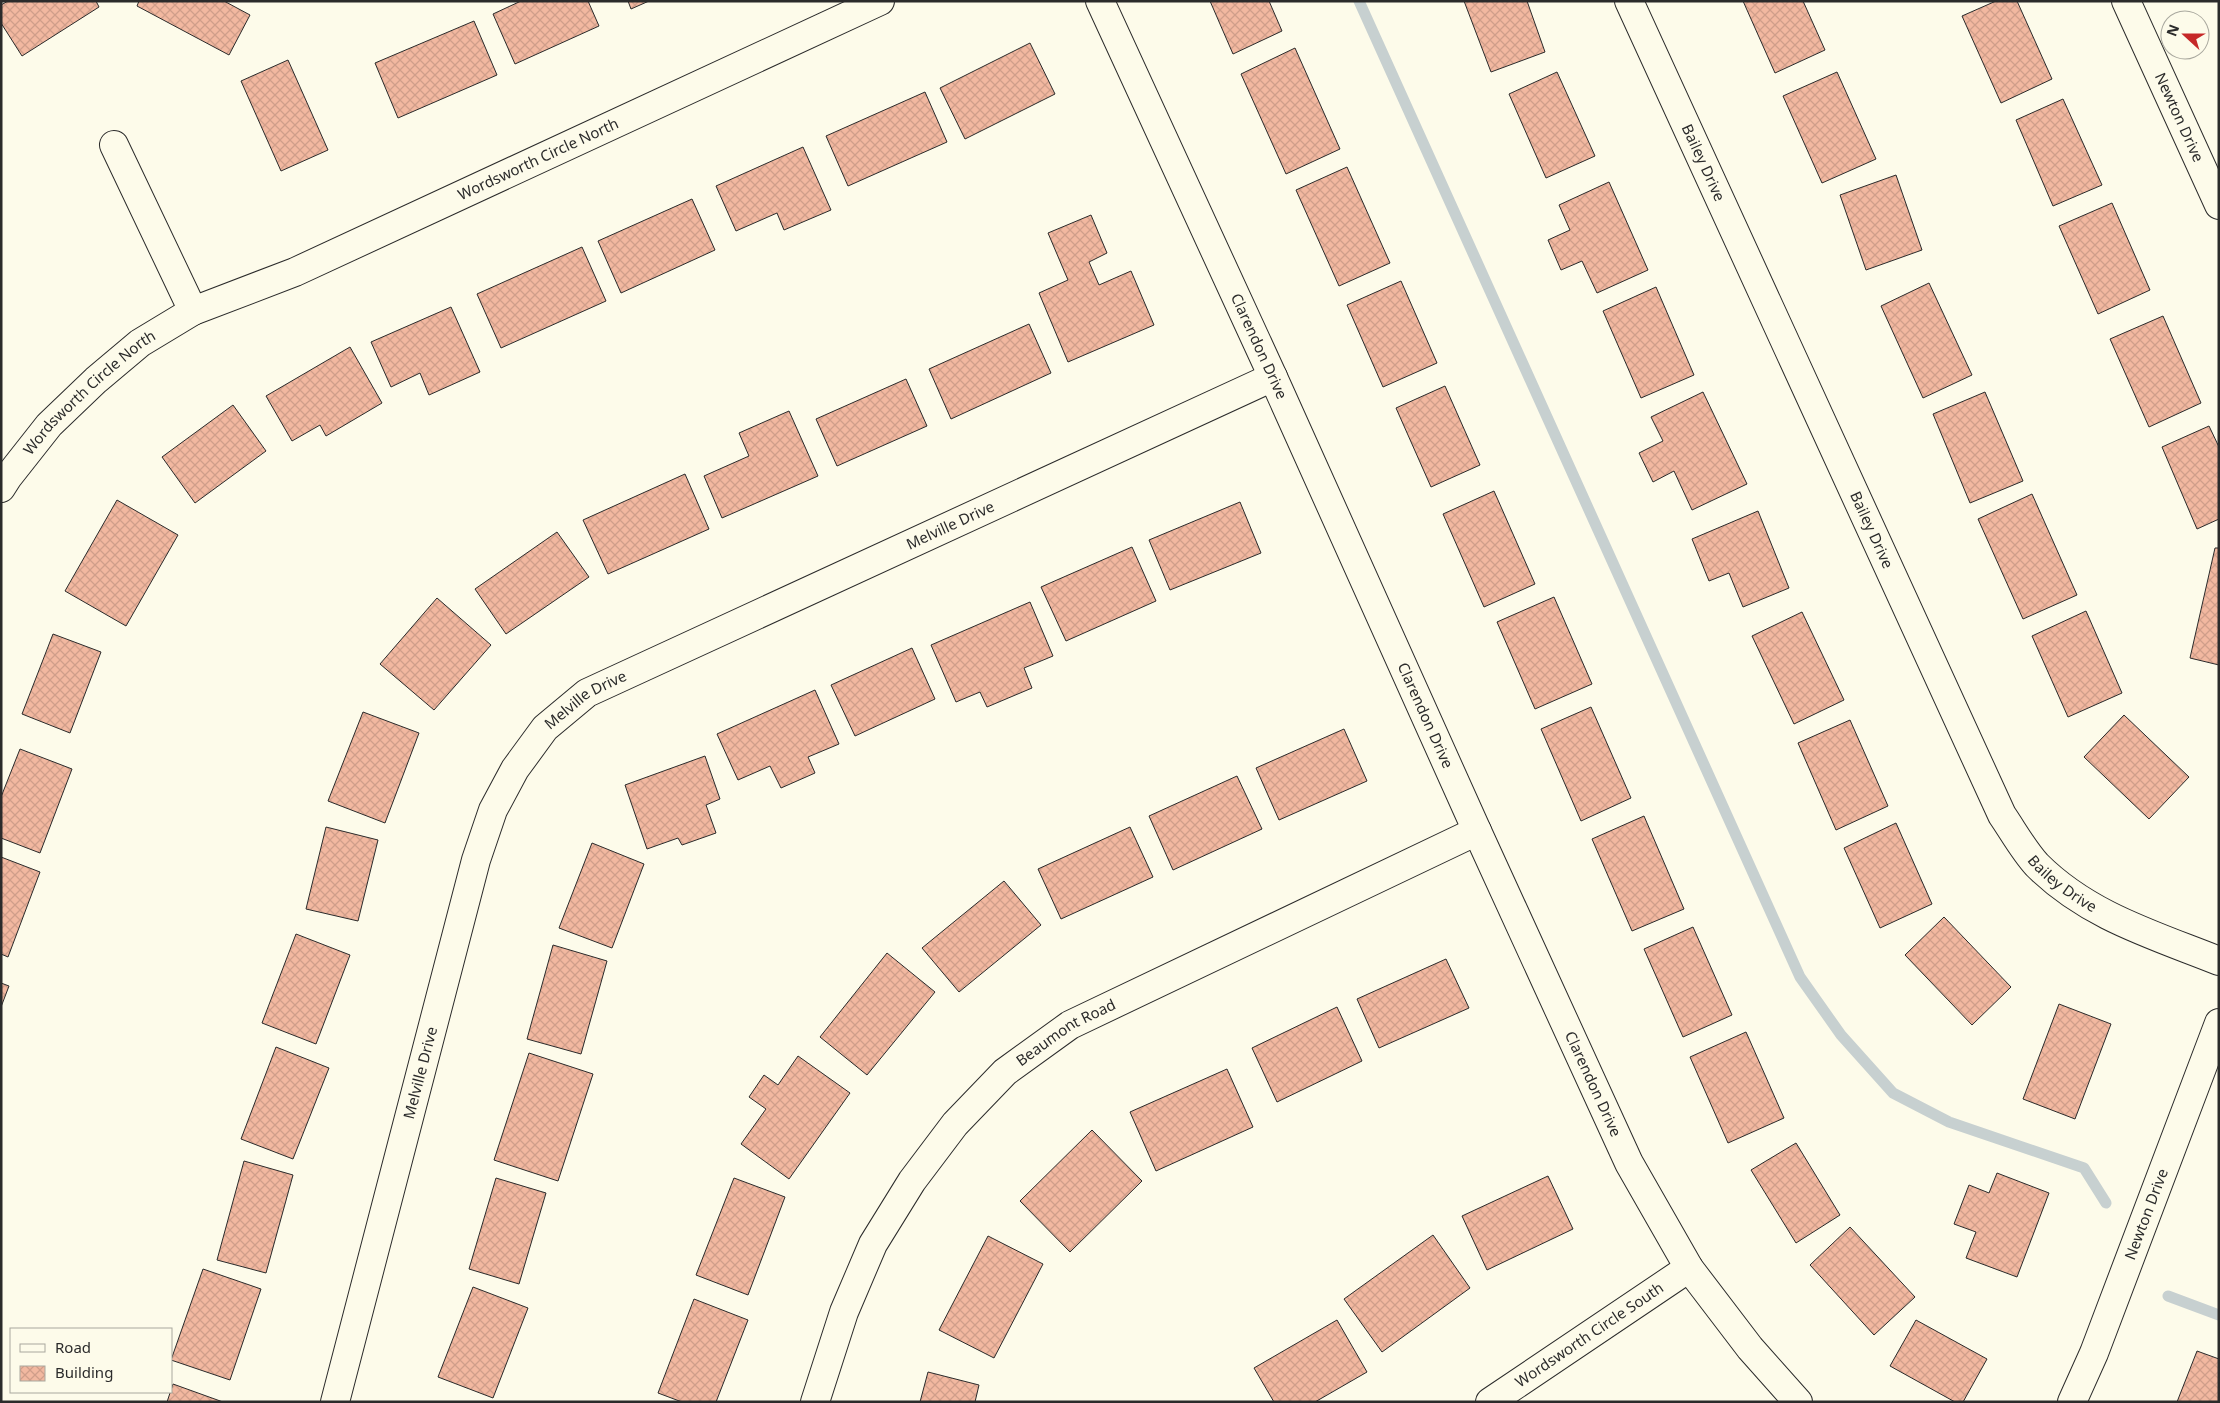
<svg xmlns="http://www.w3.org/2000/svg" width="2220" height="1403" font-family="'Noto Sans',sans-serif">
  <style>
    .lines { fill: none; stroke-linecap: round; stroke-linejoin: round }
    .stream { stroke: #c7d0d0; stroke-width: 11 }
    .building { fill: url(#building-cross-hatch); stroke: #2b2b2b }
    .street-casing { stroke: #2b2b2b; stroke-width: 30 }
    .street { stroke: #fdfbea; stroke-width: 28 }
    .labels { text-anchor: middle; stroke-width: 4; stroke-linejoin: round; paint-order: stroke }
    .street-label { font-size: 15px; fill: #2b2b2b; stroke: #fdfbea }
  </style>
  <defs>
    <pattern id="building-cross-hatch" width="8" height="8" patternUnits="userSpaceOnUse" patternTransform="scale(1.25)"><rect width="8" height="8" fill="#f2b8a0"/><path d="M0 0l8 8M0 8l8-8" fill="none" stroke="#d09e8a"/></pattern>
  </defs>
  <rect width="100%" height="100%" fill="#fdfbea"/>
  <g class="lines">
    <!-- stream -->
    <path class="stream" d="M 1359,1 L 1800,977 L 1841,1035 L 1893,1093 L 1949,1122 L 2084,1168 L 2106,1203
      M 2168,1296 L 2219,1315"/>
  </g>
  <!-- building -->
  <path class="building" d="M 8,1 L 96,1 L 99,7 L 22,56 L 1,23 L 1,5 Z
    M 139,1 L 224,1 L 250,15 L 229,55 L 137,6 Z
    M 521,1 L 588,1 L 599,26 L 515,64 L 493,14 Z
    M 628,1 L 649,1 L 631,9 Z
    M 1210,1 L 1269,1 L 1282,31 L 1233,54 Z
    M 1464,1 L 1527,1 L 1545,52 L 1491,72 Z
    M 1743,1 L 1803,1 L 1825,50 L 1775,73 Z
    M 1996,1 L 2017,1 L 2052,79 L 2001,103 L 1962,16 Z
    M 474,21 L 497,75 L 398,118 L 375,63 Z
    M 1030,43 L 1055,94 L 965,139 L 940,88 Z
    M 1295,48 L 1340,149 L 1286,174 L 1241,74 Z
    M 288,60 L 328,150 L 281,171 L 241,81 Z
    M 1557,72 L 1595,156 L 1546,178 L 1509,94 Z
    M 1837,72 L 1876,159 L 1822,183 L 1783,96 Z
    M 925,92 L 947,142 L 848,186 L 826,136 Z
    M 2063,99 L 2102,185 L 2053,206 L 2016,120 Z
    M 803,147 L 831,210 L 784,230 L 777,213 L 736,231 L 716,186 Z
    M 1347,167 L 1390,263 L 1339,286 L 1296,190 Z
    M 1896,175 L 1922,250 L 1866,270 L 1840,195 Z
    M 1609,182 L 1648,270 L 1597,293 L 1582,261 L 1561,270 L 1548,240 L 1570,230 L 1559,205 Z
    M 692,199 L 715,250 L 621,293 L 598,241 Z
    M 2112,203 L 2150,290 L 2098,314 L 2059,226 Z
    M 1091,215 L 1107,253 L 1089,262 L 1099,285 L 1131,271 L 1154,325 L 1068,362 L 1039,293 L 1068,280 L 1048,233 Z
    M 582,247 L 606,301 L 501,348 L 477,294 Z
    M 1401,281 L 1437,363 L 1383,387 L 1347,305 Z
    M 1929,283 L 1972,375 L 1923,398 L 1881,306 Z
    M 1656,287 L 1694,375 L 1641,398 L 1603,311 Z
    M 451,307 L 480,372 L 429,395 L 420,373 L 391,387 L 371,342 Z
    M 2163,316 L 2201,403 L 2149,427 L 2110,339 Z
    M 1029,324 L 1051,373 L 951,419 L 929,369 Z
    M 350,347 L 382,403 L 326,436 L 320,425 L 292,441 L 266,396 Z
    M 906,379 L 927,426 L 837,466 L 816,419 Z
    M 1445,386 L 1480,465 L 1431,487 L 1396,408 Z
    M 1703,392 L 1747,484 L 1692,510 L 1674,471 L 1653,482 L 1639,453 L 1663,441 L 1651,417 Z
    M 1985,392 L 2023,481 L 1970,503 L 1933,414 Z
    M 233,405 L 266,451 L 195,503 L 162,457 Z
    M 789,411 L 818,476 L 722,518 L 704,476 L 749,456 L 739,433 Z
    M 2209,426 L 2219,447 L 2219,519 L 2197,529 L 2162,447 Z
    M 685,474 L 709,529 L 608,574 L 583,520 Z
    M 1494,491 L 1535,584 L 1484,607 L 1443,514 Z
    M 2032,494 L 2077,595 L 2023,619 L 1978,519 Z
    M 117,500 L 178,535 L 126,626 L 65,591 Z
    M 1240,502 L 1261,553 L 1170,590 L 1149,540 Z
    M 1758,511 L 1789,588 L 1743,607 L 1729,573 L 1709,581 L 1692,539 Z
    M 557,532 L 589,577 L 506,634 L 475,589 Z
    M 1132,547 L 1156,601 L 1066,641 L 1041,587 Z
    M 2215,548 L 2219,548 L 2219,665 L 2190,658 Z
    M 1554,597 L 1592,684 L 1535,709 L 1497,622 Z
    M 437,598 L 491,645 L 434,710 L 380,664 Z
    M 1030,602 L 1053,656 L 1024,668 L 1032,688 L 987,707 L 980,692 L 956,702 L 931,645 Z
    M 2086,611 L 2122,693 L 2068,717 L 2032,636 Z
    M 1802,612 L 1844,700 L 1794,724 L 1752,636 Z
    M 53,634 L 101,652 L 70,733 L 22,714 Z
    M 912,648 L 935,699 L 855,736 L 831,685 Z
    M 815,690 L 839,744 L 808,757 L 815,773 L 781,788 L 770,766 L 738,780 L 717,734 Z
    M 1591,707 L 1631,798 L 1581,821 L 1541,729 Z
    M 363,712 L 419,733 L 385,823 L 328,801 Z
    M 2124,715 L 2189,777 L 2149,819 L 2084,757 Z
    M 1850,720 L 1888,806 L 1836,830 L 1798,743 Z
    M 1344,729 L 1367,781 L 1279,820 L 1256,768 Z
    M 20,749 L 72,769 L 40,853 L 1,838 L 1,797 Z
    M 705,756 L 720,799 L 706,805 L 716,833 L 682,845 L 678,838 L 647,849 L 625,785 Z
    M 1237,776 L 1262,829 L 1173,870 L 1149,816 Z
    M 1644,816 L 1684,909 L 1632,931 L 1592,839 Z
    M 1896,823 L 1932,904 L 1880,928 L 1844,848 Z
    M 326,827 L 378,840 L 358,921 L 306,909 Z
    M 1130,827 L 1153,877 L 1061,919 L 1038,869 Z
    M 592,843 L 644,864 L 612,948 L 559,928 Z
    M 1,857 L 40,872 L 8,957 L 1,954 Z
    M 1004,881 L 1041,925 L 959,992 L 922,948 Z
    M 1944,917 L 2011,987 L 1972,1025 L 1905,955 Z
    M 1693,927 L 1732,1015 L 1683,1037 L 1644,949 Z
    M 296,934 L 350,955 L 316,1044 L 262,1023 Z
    M 553,945 L 607,961 L 581,1054 L 527,1039 Z
    M 887,953 L 935,992 L 867,1075 L 820,1037 Z
    M 1446,959 L 1469,1008 L 1379,1048 L 1357,999 Z
    M 1,983 L 9,986 L 1,1007 Z
    M 2059,1004 L 2111,1024 L 2075,1119 L 2023,1099 Z
    M 1337,1007 L 1362,1061 L 1277,1102 L 1252,1048 Z
    M 1746,1032 L 1784,1118 L 1728,1143 L 1690,1057 Z
    M 276,1047 L 329,1068 L 293,1159 L 241,1139 Z
    M 529,1053 L 593,1074 L 558,1181 L 494,1160 Z
    M 798,1056 L 850,1093 L 789,1179 L 741,1144 L 766,1109 L 749,1097 L 764,1075 L 778,1085 Z
    M 1227,1069 L 1253,1127 L 1156,1171 L 1130,1112 Z
    M 1092,1130 L 1142,1181 L 1070,1252 L 1020,1201 Z
    M 1796,1143 L 1840,1215 L 1796,1243 L 1751,1170 Z
    M 244,1161 L 293,1175 L 266,1273 L 217,1260 Z
    M 1997,1173 L 2049,1193 L 2017,1277 L 1966,1258 L 1976,1232 L 1954,1224 L 1969,1185 L 1989,1193 Z
    M 1548,1176 L 1573,1229 L 1487,1270 L 1462,1216 Z
    M 496,1178 L 546,1193 L 519,1284 L 469,1269 Z
    M 734,1178 L 785,1197 L 748,1295 L 696,1275 Z
    M 1850,1227 L 1915,1297 L 1874,1335 L 1810,1265 Z
    M 1433,1235 L 1470,1288 L 1382,1352 L 1344,1299 Z
    M 988,1236 L 1043,1264 L 994,1358 L 939,1330 Z
    M 203,1269 L 261,1289 L 230,1380 L 171,1360 Z
    M 473,1287 L 528,1308 L 493,1398 L 438,1377 Z
    M 694,1299 L 748,1320 L 716,1402 L 682,1402 L 658,1393 Z
    M 1337,1320 L 1367,1372 L 1315,1402 L 1274,1402 L 1254,1368 Z
    M 1916,1320 L 1987,1359 L 1963,1402 L 1955,1402 L 1890,1366 Z
    M 2197,1351 L 2219,1359 L 2219,1402 L 2177,1402 Z
    M 928,1372 L 979,1385 L 975,1402 L 920,1402 Z
    M 173,1384 L 223,1402 L 167,1402 Z"/>
  <g class="lines">
    <defs>
      <g id="street">
        <path id="s1" d="M 1100,1 L 1273,377 L 1477,831 L 1629,1163 L 1689,1268 L 1750,1348 L 1798,1402"/>
        <path id="s2" d="M 1629,1 L 2002,815 C 2013,831 2024,851 2037,865 C 2088,916 2154,935 2219,961"/>
        <path id="s3" d="M 2126,1 L 2219,205"/>
        <path d="M 114,145 L 193,311"/>
        <path id="s4" d="M 1,488 L 8,477 L 49,425 L 96,380 L 140,343 L 193,311 L 295,272 L 880,1"/>
        <path id="s5" d="M 335,1402 L 476,860 L 493,810 L 515,769 L 545,728 L 587,693 L 1273,377"/>
        <path id="s6" d="M 815,1402 L 844,1312 L 873,1244 L 912,1181 L 955,1124 L 1005,1072 L 1070,1025 L 1477,831"/>
        <path id="s7" d="M 1490,1402 L 1689,1268"/>
        <path id="s8" d="M 2072,1402 L 2094,1353 L 2219,1023"/>
      </g>
    </defs>
    <!-- street casing -->
    <use href="#street" class="street-casing"/>
    <!-- street -->
    <use href="#street" class="street"/>
  </g>
  <g class="labels">
    <!-- street labels -->
    <g class="street-label">
      <text dy="5" stroke="none"><textPath href="#s3" startOffset="128">Newton Drive</textPath></text>
      <text dy="5" stroke="none"><textPath href="#s4" startOffset="641">Wordsworth Circle North</textPath></text>
      <text dy="5" stroke="none"><textPath href="#s2" startOffset="178">Bailey Drive</textPath></text>
      <text dy="5" stroke="none"><textPath href="#s1" startOffset="380">Clarendon Drive</textPath></text>
      <text dy="5" stroke="none"><textPath href="#s4" startOffset="131">Wordsworth Circle North</textPath></text>
      <text dy="5" stroke="none"><textPath href="#s5" startOffset="1165">Melville Drive</textPath></text>
      <text dy="5" stroke="none"><textPath href="#s2" startOffset="582">Bailey Drive</textPath></text>
      <text dy="5" stroke="none"><textPath href="#s5" startOffset="760">Melville Drive</textPath></text>
      <text dy="5" stroke="none"><textPath href="#s1" startOffset="785">Clarendon Drive</textPath></text>
      <text dy="5" stroke="none"><textPath href="#s2" startOffset="988">Bailey Drive</textPath></text>
      <text dy="5" stroke="none"><textPath href="#s6" startOffset="459">Beaumont Road</textPath></text>
      <text dy="5" stroke="none"><textPath href="#s5" startOffset="340">Melville Drive</textPath></text>
      <text dy="5" stroke="none"><textPath href="#s1" startOffset="1190">Clarendon Drive</textPath></text>
      <text dy="5" stroke="none"><textPath href="#s8" startOffset="202">Newton Drive</textPath></text>
      <text dy="5" stroke="none"><textPath href="#s7" startOffset="120">Wordsworth Circle South</textPath></text>
    </g>
  </g>
  <!-- border -->
  <rect width="2220" height="1403" fill="none" stroke="#2b2b2b" stroke-width="5"/>
  <!-- legend -->
  <rect x="10" y="1328" width="162" height="65" fill="#fdfbea" stroke="#a9a89e"/>
  <rect x="20" y="1344" width="25" height="8" fill="#fdfbea" stroke="#a9a89e"/>
  <text x="55" y="1353" font-size="15" fill="#2b2b2b">Road</text>
  <rect x="20" y="1366" width="25" height="15" fill="url(#building-cross-hatch)" stroke="#a9a89e"/>
  <text x="55" y="1378" font-size="15" fill="#2b2b2b">Building</text>
  <!-- north arrow -->
  <g transform="translate(2185 35) rotate(291)"><circle r="24" fill="#fdfbea" stroke="#a9a89e"/>
  <path d="M0-4L9 19L0 12L-9 19Z" fill="#c62828"/>
  <text y="-8" font-size="14" font-weight="bold" text-anchor="middle" fill="#2b2b2b">N</text>
  </g>
</svg>
